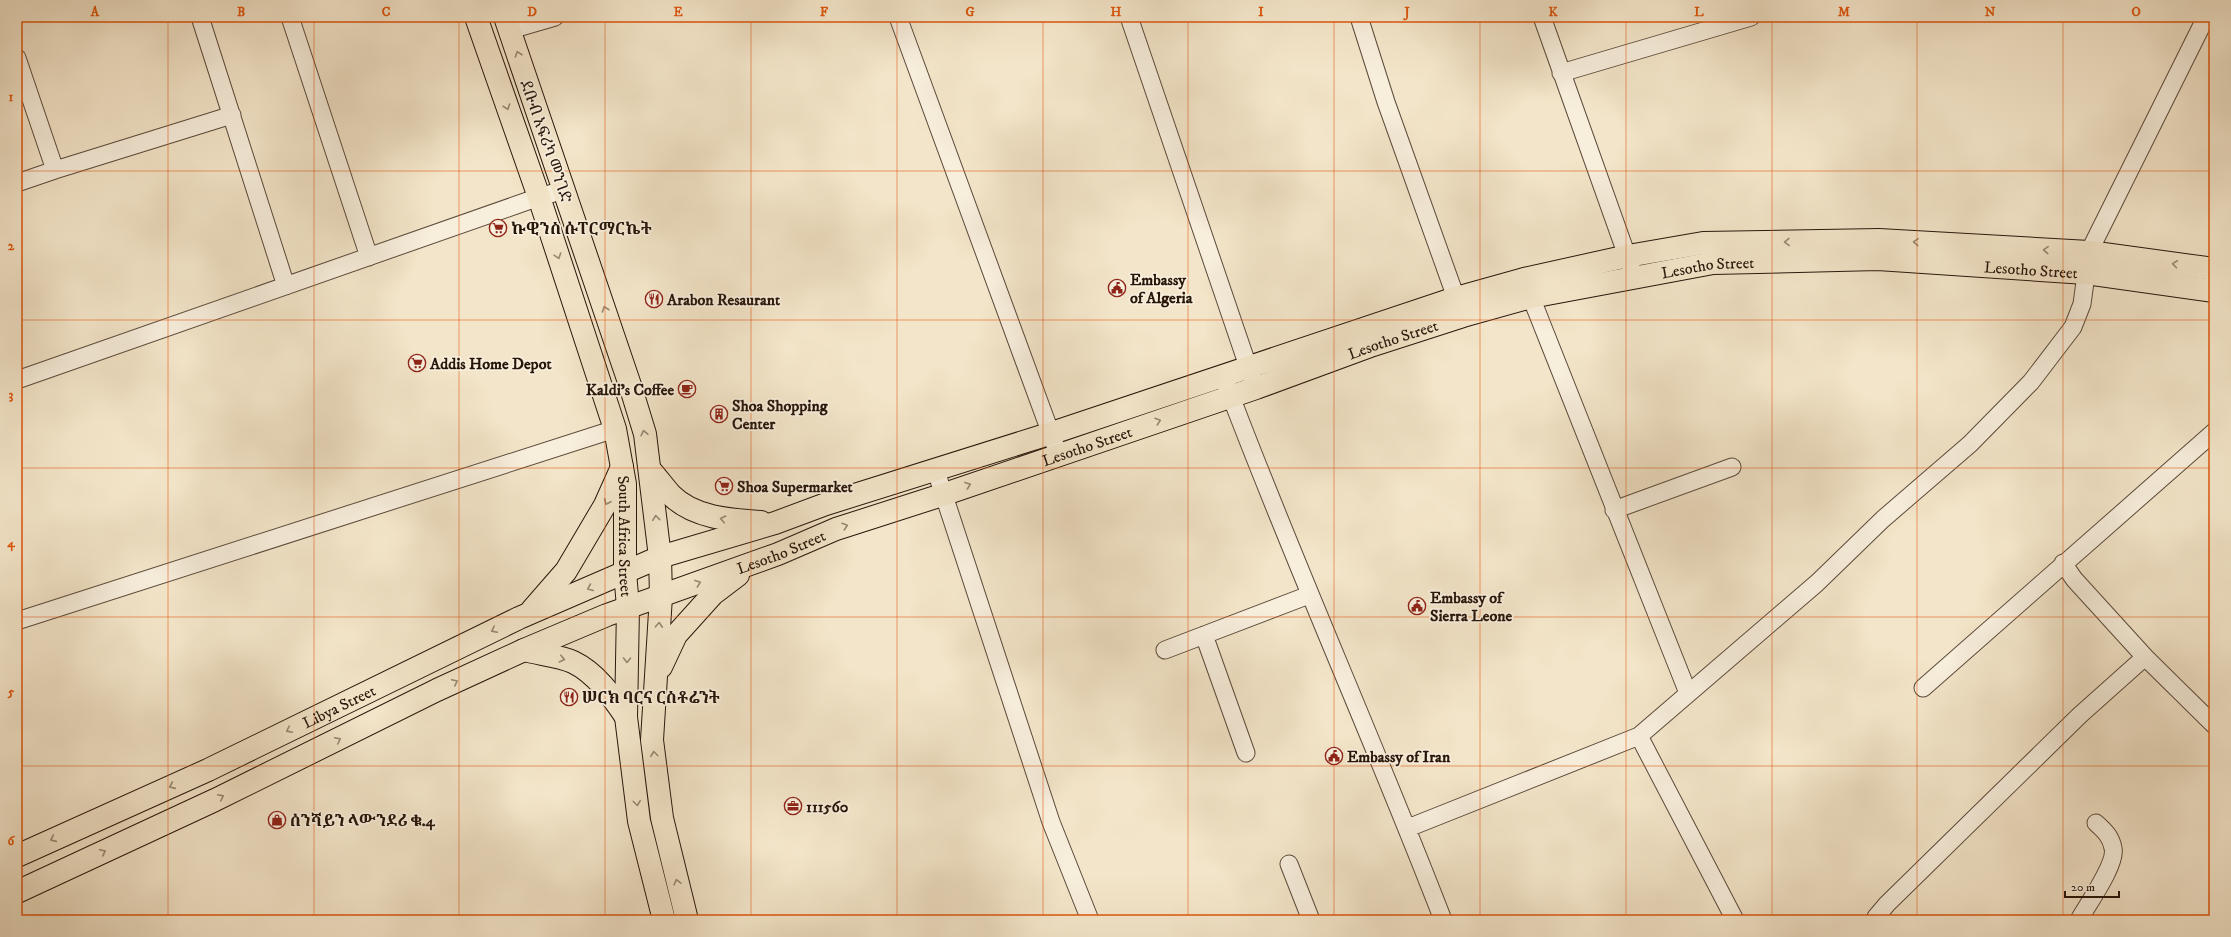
<svg xmlns="http://www.w3.org/2000/svg" width="2231" height="937" font-family="'IM FELL DW Pica','Noto Serif Ethiopic',serif">
  <style>
    .lines { fill: none; stroke-linecap: round; stroke-linejoin: round }
    .street-casing { stroke: #5b493a; stroke-width: 19 }
    .primary-casing { stroke: #28150a; stroke-width: 24 }
    .street { stroke: #f7eedc; stroke-width: 17 }
    .primary { stroke: #f3e5c9; stroke-width: 22 }
    .oneway { stroke: #988773 }
    .grid { fill: none; stroke: #de560c; stroke-width: 1; stroke-opacity: 0.55 }
    .labels { text-anchor: middle; stroke-width: 3.5; stroke-linejoin: round; paint-order: stroke }
    .street-label { font-size: 16px; fill: #28150a; stroke: #f7eedc }
    .poi-label { font-size: 16px; font-weight: bold; fill: #28150a; stroke: #f7eedc; text-anchor: start }
    .neatline { fill: none; stroke: #de560c; stroke-width: 1.5 }
    .grid-label { font-size: 13px; text-anchor: middle; font-weight: bold; fill: #de560c }
  </style>
  <rect width="100%" height="100%" fill="#f3e5c9"/>
  <filter id="stains"><feTurbulence type="fractalNoise" baseFrequency=".005" numOctaves="4"/><feColorMatrix values="0 0 0 0 .2 0 0 0 0 .09 0 0 0 0 .02 0 0 0 .5 -.17"/></filter>
  <radialGradient id="worn" r=".72"><stop offset=".6" stop-color="#630" stop-opacity="0"/><stop offset="1" stop-color="#630" stop-opacity=".3"/></radialGradient>
  <g class="lines">
    <defs>
      <path id="street" d="M 200,17 L 286,286
        M 290,17 L 369,257
        M 898,17 L 1055,445
        M 1129,17 L 1252,378
        M 1359,17 L 1386,102 L 1460,309
        M 1542,17 L 1631,267
        M 510,30 L 555,17
        M 17,58 L 55,170
        M 1561,73 L 1751,17
        M 17,183 L 55,170 L 232,115
        M 1527,287 L 1688,693
        M 17,380 L 539,197 L 564,190
        M 1227,386 C 1295,566 1374,741 1443,920
        M 935,468 L 1051,822 L 1090,920
        M 1614,510 L 1732,467
        M 2063,563 L 2074,579 L 2145,657 L 2214,725
        M 17,621 L 615,429
        M 1204,635 L 1246,753
        M 1165,650 L 1309,595
        M 1923,688 L 2214,432
        M 1639,736 L 1735,920
        M 1408,828 L 1639,736 L 1817,583 L 1883,519 L 1970,444 L 2031,382 L 2073,327 L 2082,304 L 2089,252 L 2206,17
        M 1289,864 L 1311,920
        M 1876,920 L 1876,917 L 1887,904 L 2080,715 L 2145,657
        M 2079,920 C 2087,905 2117,864 2113,848 C 2111,837 2105,831 2096,823"/>
      <g id="primary">
        <path id="s1" d="M 476,17 L 539,197 L 615,429 L 625,484 L 625,572 L 628,607 L 626,717 L 639,821 L 664,920"/>
        <path d="M 505,17 L 630,385 L 645,434 L 660,557 L 661,596 L 652,740 L 662,818 L 687,920"/>
        <path d="M 651,471 C 658,479 664,487 671,495 C 694,518 730,520 761,522"/>
        <path d="M 532,610 L 566,571 L 605,505 L 622,467"/>
        <path d="M 524,650 C 539,654 560,656 573,662 C 596,673 612,696 626,717"/>
        <path d="M 661,667 L 676,635 L 713,594 L 738,575"/>
        <path id="s2" d="M 17,856 L 208,770 L 519,618 L 660,557 L 775,523 L 826,504 L 1052,433 L 1456,298 L 1524,279 L 1628,256 L 1703,243 L 1879,240 L 2089,252 L 2214,269"/>
        <path id="s3" d="M 17,892 L 215,800 L 437,690 L 524,650 L 607,615 L 778,554 L 836,529 L 942,495 L 1256,388 L 1373,345 L 1463,316 L 1531,297 L 1713,263 L 1878,259 L 2086,273 L 2214,291"/>
      </g>
    </defs>
    <!-- street casing -->
    <use href="#street" class="street-casing"/>
    <!-- primary casing -->
    <use href="#primary" class="primary-casing"/>
    <!-- street -->
    <use href="#street" class="street"/>
    <!-- primary -->
    <use href="#primary" class="primary"/>
  </g>
  <!-- one-way arrows -->
  <defs><path id="oneway-chevron" d="M-2-3.5L2.5 0L-2 3.5" fill="none" stroke-width="1.6" stroke-linecap="round" stroke-linejoin="round"/></defs>
  <g class="oneway">
    <use href="#oneway-chevron" transform="translate(518 54) rotate(-109)"/>
    <use href="#oneway-chevron" transform="translate(507 107) rotate(71)"/>
    <use href="#oneway-chevron" transform="translate(1787 242) rotate(179)"/>
    <use href="#oneway-chevron" transform="translate(1916 242) rotate(-177)"/>
    <use href="#oneway-chevron" transform="translate(2046 250) rotate(-177)"/>
    <use href="#oneway-chevron" transform="translate(558 256) rotate(72)"/>
    <use href="#oneway-chevron" transform="translate(2175 264) rotate(-172)"/>
    <use href="#oneway-chevron" transform="translate(605 309) rotate(-109)"/>
    <use href="#oneway-chevron" transform="translate(1158 421) rotate(-19)"/>
    <use href="#oneway-chevron" transform="translate(644 433) rotate(-103)"/>
    <use href="#oneway-chevron" transform="translate(968 485) rotate(-20)"/>
    <use href="#oneway-chevron" transform="translate(607 502) rotate(115)"/>
    <use href="#oneway-chevron" transform="translate(656 518) rotate(-96)"/>
    <use href="#oneway-chevron" transform="translate(723 519) rotate(-168)"/>
    <use href="#oneway-chevron" transform="translate(845 526) rotate(-18)"/>
    <use href="#oneway-chevron" transform="translate(698 583) rotate(-20)"/>
    <use href="#oneway-chevron" transform="translate(590 588) rotate(157)"/>
    <use href="#oneway-chevron" transform="translate(659 625) rotate(-87)"/>
    <use href="#oneway-chevron" transform="translate(494 630) rotate(154)"/>
    <use href="#oneway-chevron" transform="translate(562 659) rotate(13)"/>
    <use href="#oneway-chevron" transform="translate(627 660) rotate(91)"/>
    <use href="#oneway-chevron" transform="translate(455 682) rotate(-25)"/>
    <use href="#oneway-chevron" transform="translate(289 730) rotate(154)"/>
    <use href="#oneway-chevron" transform="translate(338 740) rotate(-26)"/>
    <use href="#oneway-chevron" transform="translate(654 754) rotate(-97)"/>
    <use href="#oneway-chevron" transform="translate(172 786) rotate(156)"/>
    <use href="#oneway-chevron" transform="translate(221 797) rotate(-26)"/>
    <use href="#oneway-chevron" transform="translate(637 803) rotate(83)"/>
    <use href="#oneway-chevron" transform="translate(53 839) rotate(156)"/>
    <use href="#oneway-chevron" transform="translate(103 852) rotate(-25)"/>
    <use href="#oneway-chevron" transform="translate(677 882) rotate(-104)"/>
  </g>
  <!-- grid -->
  <path class="grid" d="M 168,17 L 168,920M 314,17 L 314,920M 459,17 L 459,920M 605,17 L 605,920M 751,17 L 751,920M 897,17 L 897,920M 1043,17 L 1043,920M 1188,17 L 1188,920M 1334,17 L 1334,920M 1480,17 L 1480,920M 1626,17 L 1626,920M 1772,17 L 1772,920M 1917,17 L 1917,920M 2063,17 L 2063,920M 17,171 L 2214,171M 17,320 L 2214,320M 17,468 L 2214,468M 17,617 L 2214,617M 17,766 L 2214,766"/>
  <!-- icons -->
  <defs>
    <symbol id="supermarket-ring" viewBox="-11 -11 22 22"><circle r="9.5" fill="#f7eedc" stroke="#8f2418" stroke-width="1.5"/><path d="M-6-5.5h2.5l.6 2H6L4.5 2H-2.5L-4.4-4H-6ZM-1.5 3.2a1.3 1.3 0 1 0 .1 0ZM3 3.2a1.3 1.3 0 1 0 .1 0Z" fill="#8f2418"/></symbol>
    <symbol id="civic-ring" viewBox="-11 -11 22 22"><circle r="9.5" fill="#f7eedc" stroke="#8f2418" stroke-width="1.5"/><path d="M-.6-6.5H3V-4.5H.6V-3L4-1V1h2V6H-6V1h2V-1L-.6-3ZM-1.2 2.5V6h2.4V2.5Z" fill="#8f2418"/></symbol>
    <symbol id="restaurant-ring" viewBox="-11 -11 22 22"><circle r="9.5" fill="#f7eedc" stroke="#8f2418" stroke-width="1.5"/><path d="M-5-6h1v4h1v-4h1v4h1v-4h1v5L-1.5 .5V6h-2V.5L-5-1ZM5-6V6H3V1.5H1.5Q1.5-4 5-6Z" fill="#8f2418"/></symbol>
    <symbol id="cafe-ring" viewBox="-11 -11 22 22"><circle r="9.5" fill="#f7eedc" stroke="#8f2418" stroke-width="1.5"/><path d="M-5.5-4.5H6V0H3Q3 3.5 0 3.5H-2.5Q-5.5 3.5-5.5 0ZM3-3.2v2h1.7v-2ZM-6 4.5H4V6H-6Z" fill="#8f2418"/></symbol>
    <symbol id="building-ring" viewBox="-11 -11 22 22"><circle r="9.5" fill="#f7eedc" stroke="#8f2418" stroke-width="1.5"/><path d="M-4-6H4V6H1V3H-1V6H-4ZM-2.5-4.3h1.7v1.8h-1.7ZM.8-4.3h1.7v1.8H.8ZM-2.5-1h1.7V.8h-1.7ZM.8-1h1.7V.8H.8Z" fill="#8f2418"/></symbol>
    <symbol id="office-ring" viewBox="-11 -11 22 22"><circle r="9.5" fill="#f7eedc" stroke="#8f2418" stroke-width="1.5"/><path d="M-6-3h4V-5.5h4V-3h4V5H-6ZM-1-4.5V-3h2v-1.5ZM-6 0V1H6V0Z" fill="#8f2418"/></symbol>
    <symbol id="shop-ring" viewBox="-11 -11 22 22"><circle r="9.5" fill="#f7eedc" stroke="#8f2418" stroke-width="1.5"/><path d="M-5-2.5h2.3a2.7 3.5 0 0 1 5.4 0H5L5.5 6h-11ZM-1.5-2.5h3a1.5 2.3 0 0 0-3 0Z" fill="#8f2418"/></symbol>
  </defs>
  <g fill-rule="evenodd">
    <use href="#supermarket-ring" x="488" y="218" width="20" height="20"/>
    <use href="#civic-ring" x="1107" y="278" width="20" height="20"/>
    <use href="#restaurant-ring" x="644" y="289" width="20" height="20"/>
    <use href="#supermarket-ring" x="407" y="353" width="20" height="20"/>
    <use href="#cafe-ring" x="677" y="379" width="20" height="20"/>
    <use href="#building-ring" x="709" y="404" width="20" height="20"/>
    <use href="#supermarket-ring" x="714" y="476" width="20" height="20"/>
    <use href="#civic-ring" x="1407" y="596" width="20" height="20"/>
    <use href="#restaurant-ring" x="559" y="687" width="20" height="20"/>
    <use href="#civic-ring" x="1324" y="746" width="20" height="20"/>
    <use href="#office-ring" x="783" y="796" width="20" height="20"/>
    <use href="#shop-ring" x="267" y="810" width="20" height="20"/>
  </g>
  <g class="labels">
    <!-- street labels -->
    <g class="street-label">
      <text transform="translate(547 141) rotate(71)" y="6">ደቡብ አፍሪካ መንገድ</text>
      <text dy="6" stroke="none"><textPath href="#s3" startOffset="1809">Lesotho Street</textPath></text>
      <text dy="6" stroke="none"><textPath href="#s3" startOffset="2133">Lesotho Street</textPath></text>
      <text dy="6" stroke="none"><textPath href="#s3" startOffset="1485">Lesotho Street</textPath></text>
      <text dy="6" stroke="none"><textPath href="#s3" startOffset="1161">Lesotho Street</textPath></text>
      <text dy="6" stroke="none"><textPath href="#s1" startOffset="543">South Africa Street</textPath></text>
      <text dy="6" stroke="none"><textPath href="#s3" startOffset="837">Lesotho Street</textPath></text>
      <text dy="6" stroke="none"><textPath href="#s2" startOffset="355">Libya Street</textPath></text>
    </g>
    <!-- poi labels -->
    <g class="poi-label">
      <text x="511" y="234">ኩዊንስ ሱፐርማርኬት</text>
      <text x="1130" y="285">Embassy<tspan x="1130" dy="18">of Algeria</tspan></text>
      <text x="667" y="305">Arabon Resaurant</text>
      <text x="430" y="369">Addis Home Depot</text>
      <text x="674" y="395" text-anchor="end">Kaldi's Coffee</text>
      <text x="732" y="411">Shoa Shopping<tspan x="732" dy="18">Center</tspan></text>
      <text x="737" y="492">Shoa Supermarket</text>
      <text x="1430" y="603">Embassy of<tspan x="1430" dy="18">Sierra Leone</tspan></text>
      <text x="582" y="703">ሠርክ ባርና ርስቶሬንት</text>
      <text x="1347" y="762">Embassy of Iran</text>
      <text x="806" y="812">111560</text>
      <text x="290" y="826">ሰንሻይን ላውንደሪ ቁ.4</text>
    </g>
  </g>
  <!-- margin -->
  <rect width="2231" height="937" fill="none" stroke="#f3e5c9" stroke-width="44"/>
  <!-- scale -->
  <path d="M2065 891v6h54v-6" fill="none" stroke="#28150a" stroke-width="2"/>
  <text x="2071" y="891" font-size="12" fill="#28150a" stroke="#f7eedc" stroke-width="3" paint-order="stroke">20 m</text>
  <rect x="22" y="22" width="2187" height="893" class="neatline"/>
  <g class="grid-label">
    <text x="95" y="16">A</text>
    <text x="241" y="16">B</text>
    <text x="386" y="16">C</text>
    <text x="532" y="16">D</text>
    <text x="678" y="16">E</text>
    <text x="824" y="16">F</text>
    <text x="970" y="16">G</text>
    <text x="1116" y="16">H</text>
    <text x="1261" y="16">I</text>
    <text x="1407" y="16">J</text>
    <text x="1553" y="16">K</text>
    <text x="1699" y="16">L</text>
    <text x="1844" y="16">M</text>
    <text x="1990" y="16">N</text>
    <text x="2136" y="16">O</text>
    <text x="11" y="101">1</text>
    <text x="11" y="250">2</text>
    <text x="11" y="399">3</text>
    <text x="11" y="547">4</text>
    <text x="11" y="696">5</text>
    <text x="11" y="845">6</text>
  </g>
  <rect width="100%" height="100%" filter="url(#stains)"/>
  <rect width="100%" height="100%" fill="url(#worn)"/>
</svg>
